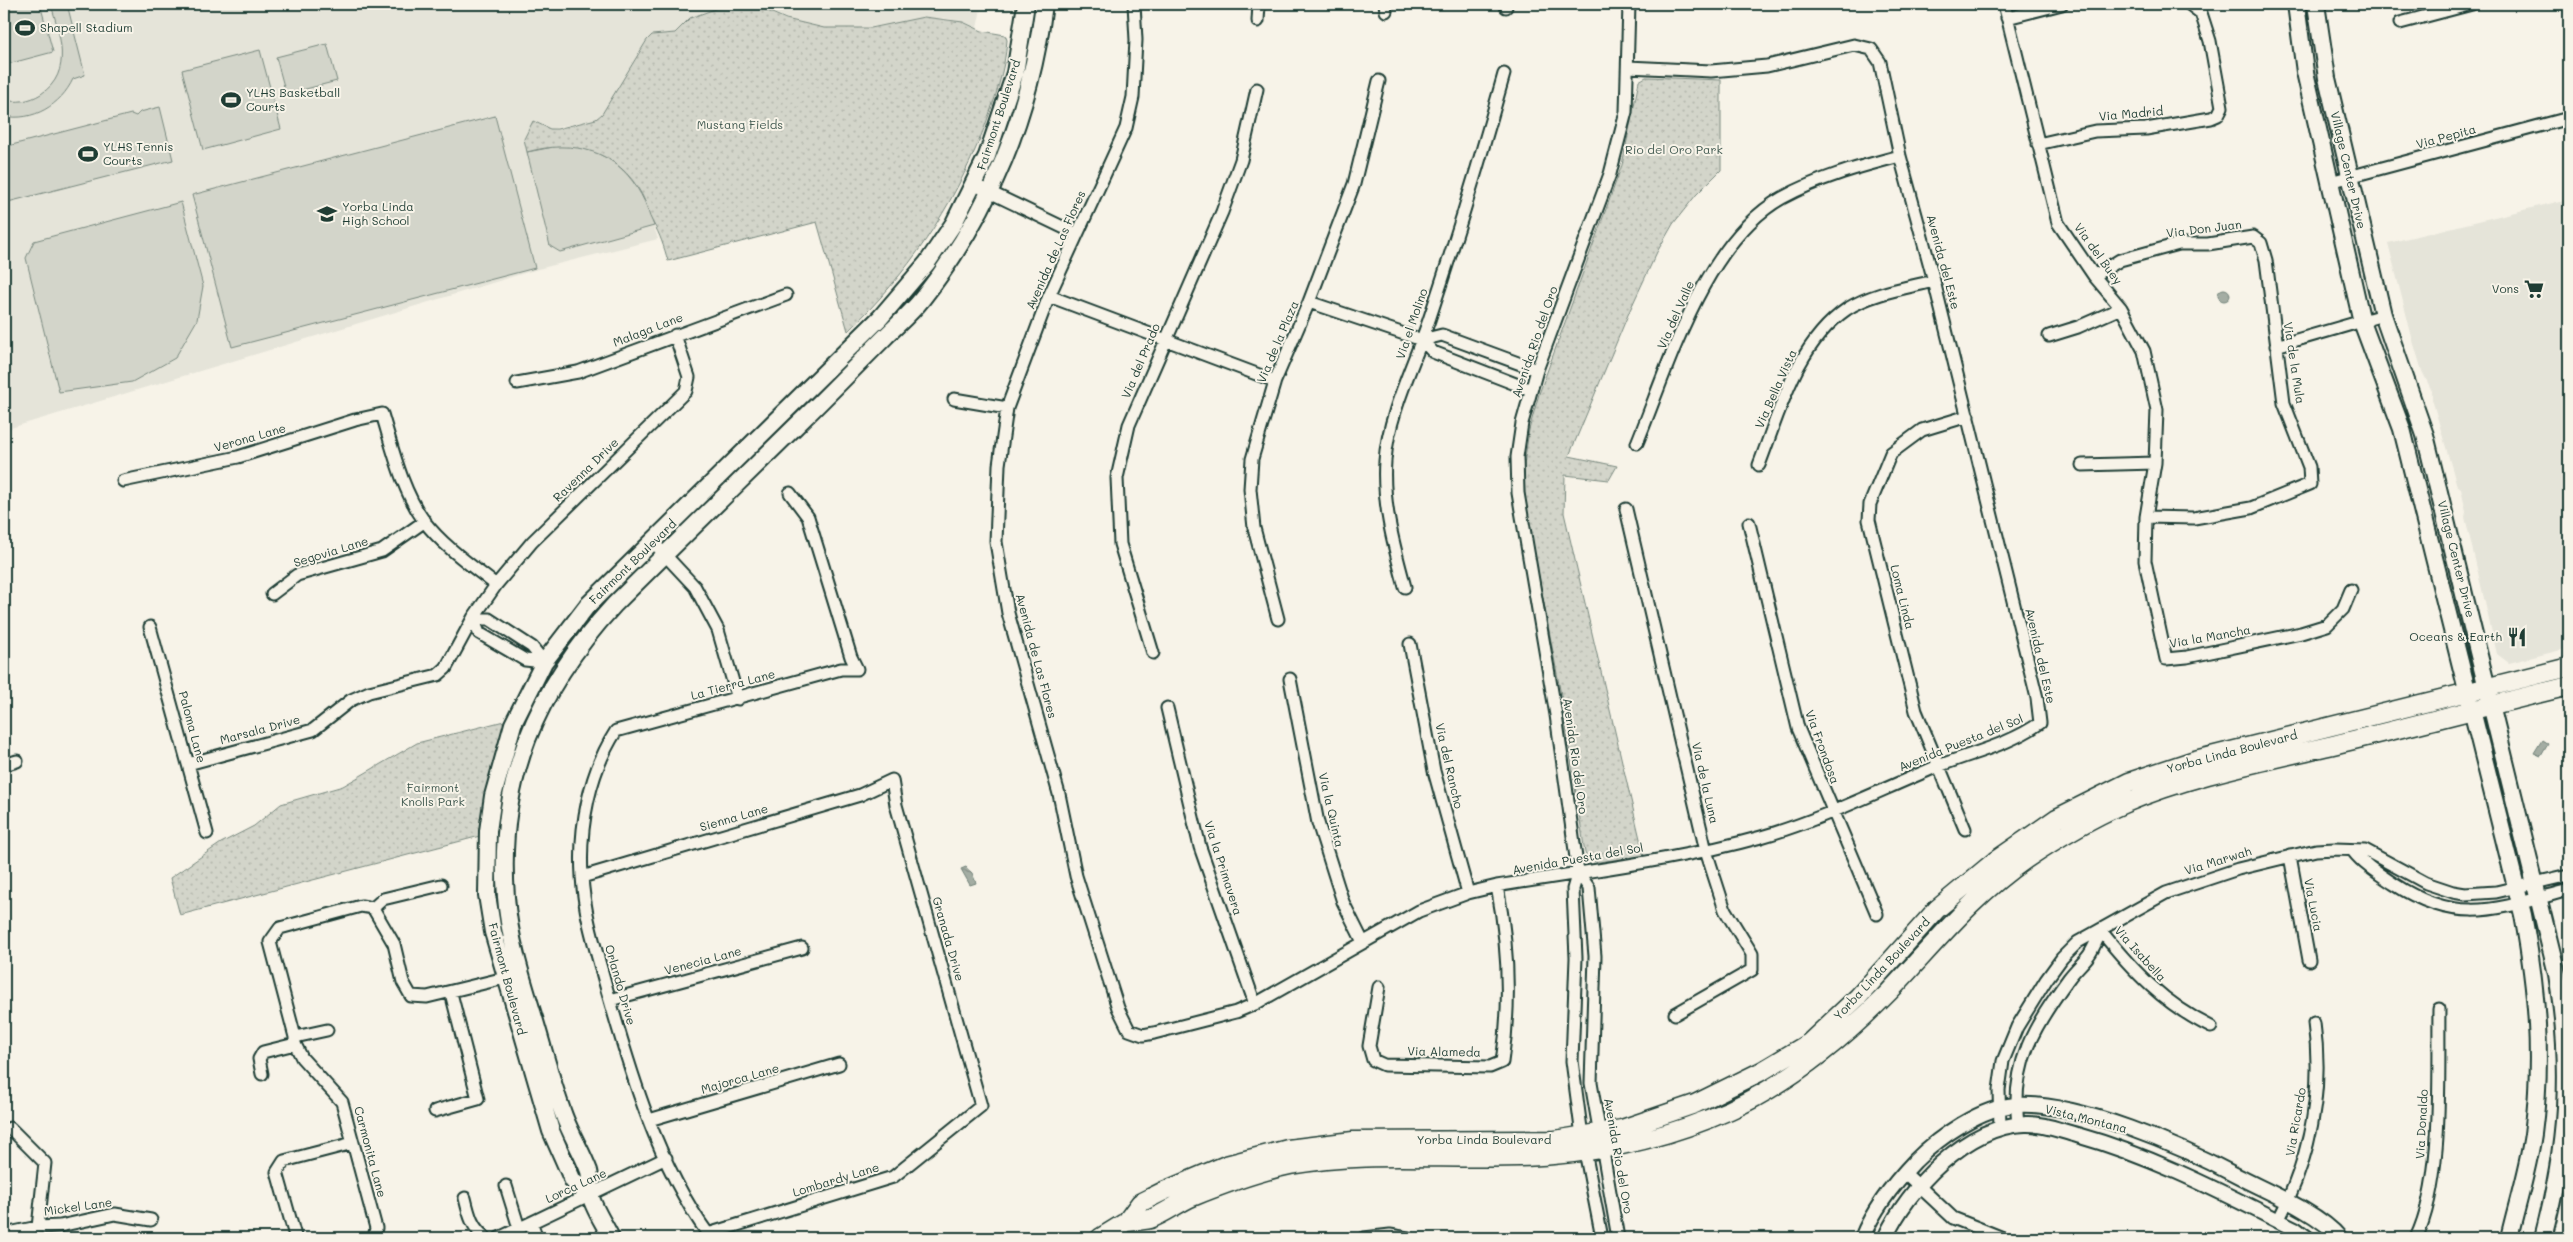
<svg xmlns="http://www.w3.org/2000/svg" width="2573" height="1242" font-family="Mali,sans-serif">
  <style>
    .built { fill: #e5e4d9 }
    .green { fill: #d3d5ca; stroke: #79897f }
    .park { fill: url(#park-dots); stroke: #79897f }
    .water { fill: url(#water-ripples); stroke: #6f8077 }
    .lines { fill: none; stroke-linecap: round; stroke-linejoin: round }
    .minor-casing { stroke: #1f3d34; stroke-width: 15 }
    .tertiary-casing { stroke: #1f3d34; stroke-width: 18 }
    .secondary-casing { stroke: #1f3d34; stroke-width: 20 }
    .primary-casing { stroke: #1f3d34; stroke-width: 21 }
    .minor { stroke: #f7f3e8; stroke-width: 11 }
    .tertiary { stroke: #f7f3e8; stroke-width: 14 }
    .secondary { stroke: #f7f3e8; stroke-width: 16 }
    .primary { stroke: #f7f3e8; stroke-width: 18 }
    .labels { text-anchor: middle; stroke-width: 4; stroke-linejoin: round; paint-order: stroke }
    .poi-label { font-size: 12px; fill: #1f3d34; stroke: #f7f3e8; text-anchor: start }
    .street-label { font-size: 12px; fill: #1f3d34; stroke: #f7f3e8 }
    .park-label { font-size: 12px; fill: #435b52; stroke: #f7f3e8 }
  </style>
  <defs>
    <pattern id="park-dots" width="8" height="8" patternUnits="userSpaceOnUse" patternTransform="scale(1.25)"><rect width="8" height="8" fill="#d3d5ca"/><path d="M2 2h.1M6 6h.1" fill="none" stroke="#b5b8ae" stroke-width="1.8" stroke-linecap="round"/></pattern>
    <pattern id="water-ripples" width="26" height="14" patternUnits="userSpaceOnUse" patternTransform="scale(1.25)"><rect width="26" height="14" fill="#a4ada3"/><path d="M2 4q2-2 4 0t4 0M15 11q2-2 4 0t4 0" fill="none" stroke="#858e86"/></pattern>
  </defs>
  <rect width="100%" height="100%" fill="#f7f3e8"/>
  <filter id="ink" filterUnits="userSpaceOnUse"><feTurbulence type="fractalNoise" baseFrequency=".02" numOctaves="2"/><feDisplacementMap in="SourceGraphic" scale="10" xChannelSelector="R" yChannelSelector="G"/><feConvolveMatrix kernelMatrix="1 2 1 2 8 2 1 2 1" color-interpolation-filters="sRGB"/></filter>
  <g filter="url(#ink)">
    <!-- built -->
    <path class="built" d="M 4,4 L 729,4 L 691,18 L 675,33 L 652,36 L 647,40 L 607,108 L 596,119 L 550,129 L 534,121 L 524,139 L 647,205 L 658,239 L 538,269 L 4,430 Z
      M 751,4 L 1014,4 L 1008,12 L 981,9 L 977,28 L 963,22 L 943,18 L 854,29 L 824,28 L 799,23 Z
      M 2569,199 L 2569,648 L 2509,663 L 2497,654 L 2465,517 L 2466,512 L 2461,489 L 2457,486 L 2432,399 L 2432,391 L 2422,371 L 2413,341 L 2388,243 Z"/>
    <!-- green -->
    <path class="green" d="M 4,4 L 40,4 L 53,52 L 4,65 Z
      M 51,4 L 67,4 L 85,75 L 73,79 C 61,105 33,122 4,116 L 4,100 C 17,103 30,101 41,94 C 74,72 59,34 51,4 Z
      M 327,44 L 337,81 L 286,94 L 276,57 Z
      M 260,50 L 281,129 L 203,150 L 182,70 Z
      M 160,107 L 173,160 L 4,203 L 4,147 L 131,114 L 136,116 L 140,112 Z
      M 495,116 L 535,268 L 232,347 L 192,195 Z
      M 564,145 C 616,151 639,179 654,226 L 560,252 L 550,246 L 527,152 Z
      M 181,202 L 203,286 L 197,320 L 175,358 L 132,382 L 59,392 L 26,258 L 34,241 Z"/>
    <!-- park -->
    <path class="park" d="M 729,4 L 751,4 L 786,19 L 824,28 L 871,28 L 924,17 L 963,22 L 982,31 L 1005,35 L 1007,40 C 1005,71 994,102 983,131 C 952,209 908,274 848,331 L 817,222 L 668,261 C 664,247 660,234 653,223 C 648,215 647,203 642,195 C 618,150 573,139 527,152 L 524,139 L 533,121 L 550,129 L 557,129 L 596,119 L 602,114 L 647,40 L 652,35 L 675,33 L 690,18 Z
      M 1646,77 L 1721,80 L 1721,170 L 1696,195 L 1673,224 L 1657,252 L 1630,310 L 1569,456 L 1617,466 L 1609,480 L 1565,475 L 1564,513 L 1644,856 L 1598,862 L 1588,860 L 1585,853 L 1561,695 L 1525,501 L 1524,465 L 1529,430 L 1539,394 L 1622,165 L 1639,81 Z
      M 508,720 L 491,772 L 480,836 L 180,915 L 170,878 L 221,843 L 254,826 L 281,804 L 343,786 L 417,743 Z"/>
    <!-- water -->
    <path class="water" d="M2218 295a6 6 0 1 1 12 0a6 6 0 1 1-12 0Z
      M 2542,740 L 2548,744 L 2541,756 L 2534,753 Z
      M 966,867 L 972,873 L 976,883 L 970,885 L 961,869 Z"/>
    <g class="lines">
      <defs>
        <path id="minor" d="M 1134,4 L 1136,40 L 1133,97 L 1126,128 L 1049,296 L 1007,408 L 999,465 L 996,542 L 1008,613 L 1059,794 L 1076,876 L 1118,1008 L 1129,1030 L 1143,1035 L 1154,1033 L 1236,1012 L 1255,1004 L 1419,911 L 1468,893 L 1497,886 C 1585,871 1675,861 1761,837 C 1821,820 1878,791 1936,767 C 1971,753 2009,745 2040,723 L 2037,698 L 1934,281 L 1900,156 L 1880,62 L 1871,49 L 1854,45 L 1767,66 L 1711,71 L 1628,67
          M 1385,4 L 1386,11
          M 2004,4 L 2058,223 L 2094,276 L 2121,308 L 2144,351 L 2157,410 L 2155,463 L 2146,517 L 2145,561 L 2166,659 L 2187,657 L 2301,633 L 2327,625 L 2343,609 L 2351,590
          M 1506,7 L 1506,4
          M 2007,18 L 2062,4
          M 1258,21 L 1259,4
          M 2400,23 L 2472,4
          M 2038,144 L 2095,131 L 2146,129 L 2211,118 L 2218,115 L 2222,107 L 2210,41 L 2201,13 L 2189,4
          M 2330,182 L 2569,118
          M 975,185 L 1077,234
          M 2094,276 L 2120,260 L 2179,244 L 2208,244 L 2253,237 L 2261,243 L 2266,260 L 2284,403 L 2309,467 L 2310,484 L 2251,508 L 2194,518 L 2146,517
          M 1049,296 L 1275,381
          M 1309,302 L 1422,340 L 1433,352 L 1531,390
          M 2049,336 L 2078,327 L 2121,308
          M 1422,340 L 1442,335 L 1537,370
          M 2276,346 L 2383,315
          M 517,383 L 578,372 L 786,295
          M 954,399 L 1007,408
          M 1637,443 C 1669,365 1704,242 1782,198 C 1820,177 1859,167 1900,156
          M 1759,465 C 1780,411 1796,344 1847,309 C 1872,293 1906,288 1934,281
          M 2082,465 L 2155,463
          M 123,481 L 238,457 L 355,420 L 382,414 C 393,450 402,490 424,521 C 443,546 472,566 496,585
          M 1626,509 L 1706,851 L 1725,910 L 1752,954 L 1752,970 L 1675,1014
          M 1749,523 L 1798,728 L 1877,914
          M 653,542 L 695,587 L 718,630 L 738,699
          M 1405,587 C 1394,546 1382,504 1385,461 C 1388,415 1414,364 1429,320 C 1456,239 1481,157 1504,74
          M 272,594 L 297,575 L 382,551 L 425,521
          M 473,618 L 479,633 L 525,660 L 544,662
          M 473,618 L 489,619 L 532,647 L 544,662
          M 1278,619 L 1254,528 L 1250,489 L 1252,459 L 1275,381 L 1309,302 L 1354,184 L 1379,81
          M 150,627 L 207,833
          M 1410,644 L 1434,771 L 1468,893
          M 1153,653 L 1120,544 L 1117,478 L 1129,425 L 1222,212 L 1241,160 L 1257,89
          M 1290,679 L 1318,823 L 1343,902 L 1363,942
          M 1167,708 L 1200,847 L 1255,1004
          M 188,764 L 313,730 L 351,700 L 369,692 L 438,675 L 446,668 L 473,618 L 496,585 L 532,542 L 686,391 L 689,377 L 675,335
          M 4,765 L 17,761
          M 1965,829 L 1916,711 L 1869,520 L 1870,504 L 1891,453 L 1922,430 L 1968,416
          M 2353,851 C 2364,865 2379,874 2394,884 C 2460,927 2500,908 2569,890
          M 2290,856 L 2309,960
          M 1578,872 L 1589,888 L 1595,956 L 1591,1083 L 1618,1238
          M 582,877 L 860,795 L 892,780 L 896,805 L 981,1106 L 893,1177 L 708,1234 C 657,1163 631,1074 607,990 C 597,953 584,915 582,876 C 579,827 589,773 616,731 L 841,669 L 857,669 L 851,657 L 808,517 L 790,493
          M 373,908 L 394,944 L 403,982 L 411,996 L 427,997 L 505,978
          M 2101,931 C 2133,971 2164,1004 2211,1027
          M 1379,987 L 1369,1046 L 1373,1060 L 1384,1065 L 1490,1067 L 1502,1062 C 1511,1004 1508,943 1497,886
          M 610,1000 L 802,948
          M 295,1037 L 327,1030
          M 262,1074 L 259,1059 L 263,1052 L 295,1044
          M 435,1111 L 478,1099 L 451,993
          M 649,1120 L 839,1064
          M 2018,1125 C 2011,1063 2034,1026 2069,978 C 2075,970 2083,963 2089,955 C 2094,948 2097,939 2101,931
          M 2000,1128 L 1999,1090 L 2003,1061 L 2017,1027 L 2046,980 L 2062,958 L 2078,942 L 2166,893 L 2238,869 L 2316,850 L 2335,849 L 2365,850 L 2426,883 L 2453,892 L 2465,894 L 2496,892 L 2569,875
          M 1905,1173 L 1953,1218 L 2003,1238
          M 506,1186 L 519,1228
          M 465,1198 C 469,1215 472,1228 486,1238
          M 2278,1221 C 2310,1158 2324,1093 2314,1023
          M 532,1222 L 536,1238
          M 38,1227 L 60,1226 L 115,1214 L 151,1220
          M 4,1234 L 38,1227 L 45,1163 L 10,1128
          M 295,1236 L 277,1172 L 284,1161 L 353,1143
          M 374,1238 L 376,1228 L 342,1102 L 302,1058 L 295,1044 L 295,1037 L 270,942 L 280,928 L 361,906 L 373,908 L 383,899 L 441,885
          M 499,1238 L 666,1158
          M 1364,1238 L 1390,1235 L 1408,1238
          M 1602,1238 L 1582,1136 L 1572,1061 L 1576,958 L 1573,889 L 1578,872 L 1556,715 L 1518,493 L 1517,457 L 1522,423 L 1537,370 L 1610,174 L 1626,112 L 1629,4
          M 2416,1238 C 2444,1180 2438,1074 2439,1009"/>
        <path id="tertiary" d="M 1862,1238 C 1874,1208 1893,1184 1915,1161 C 1939,1137 1981,1107 2016,1105 C 2077,1101 2183,1147 2237,1176 C 2268,1192 2318,1212 2340,1238
          M 1885,1238 C 1908,1188 1966,1126 2025,1124 C 2042,1123 2061,1131 2077,1135 C 2155,1157 2223,1193 2295,1229 L 2307,1238"/>
        <path id="secondary" d="M 2296,4 L 2305,72 L 2362,322 L 2402,429 L 2523,915 C 2537,990 2543,1058 2533,1134 C 2528,1169 2517,1204 2509,1238
          M 2316,4 L 2327,78 L 2383,315 L 2425,435 L 2557,974 C 2573,1070 2567,1145 2543,1238
          M 590,1195 L 573,1181 L 551,1131 L 493,932 L 487,895 L 488,831 L 493,796 L 513,724 L 544,662 L 587,606 L 880,318 L 927,263 L 954,223 L 987,156 L 1015,73 L 1026,4
          M 611,1238 C 605,1225 593,1208 590,1194 C 589,1186 591,1178 589,1171 C 582,1152 571,1135 564,1116 C 552,1084 544,1051 534,1018 C 522,979 509,938 506,897 C 497,780 536,690 614,605 C 674,545 735,486 796,426 C 826,397 855,367 885,337 C 897,325 911,313 922,299 C 990,213 1031,112 1044,4"/>
        <path id="primary" d="M 1126,1222 C 1133,1221 1142,1221 1150,1219 C 1164,1214 1178,1203 1192,1197 C 1224,1184 1256,1172 1290,1165 C 1378,1149 1465,1163 1553,1155 C 1614,1150 1674,1135 1730,1110 C 1791,1082 1842,1040 1889,992 C 1933,946 1972,896 2026,859 C 2056,839 2089,819 2123,804 C 2193,774 2271,760 2345,742 C 2420,724 2494,704 2569,686
          M 1100,1238 L 1126,1222 L 1140,1203 L 1164,1191 L 1226,1165 L 1288,1149 L 1353,1141 L 1555,1140 L 1622,1129 L 1695,1104 L 1762,1071 L 1809,1043 L 1858,997 L 1937,909 L 1995,861 L 2057,818 L 2129,782 L 2195,760 L 2569,667"/>
      </defs>
      <!-- minor casing -->
      <use href="#minor" class="minor-casing"/>
      <!-- tertiary casing -->
      <use href="#tertiary" class="tertiary-casing"/>
      <!-- secondary casing -->
      <use href="#secondary" class="secondary-casing"/>
      <!-- primary casing -->
      <use href="#primary" class="primary-casing"/>
      <!-- minor -->
      <use href="#minor" class="minor"/>
      <!-- tertiary -->
      <use href="#tertiary" class="tertiary"/>
      <!-- secondary -->
      <use href="#secondary" class="secondary"/>
      <!-- primary -->
      <use href="#primary" class="primary"/>
    </g>
  </g>
  <!-- icons -->
  <defs>
    <symbol id="stadium-bare" viewBox="-9 -9 18 18"><path d="M0-5a6.5 5 0 1 0 0 10a6.5 5 0 1 0 0-10ZM-3.5-1.8h7v3.6h-7Z" fill="#1f3d34" stroke="#f7f3e8" stroke-width="2.5" paint-order="stroke"/></symbol>
    <symbol id="school-bare" viewBox="-9 -9 18 18"><path d="M0-5L7-2L0 1L-7-2ZM-4 1L0 2.5L4 1V4Q0 6-4 4Z" fill="#1f3d34" stroke="#f7f3e8" stroke-width="2.5" paint-order="stroke"/></symbol>
    <symbol id="supermarket-bare" viewBox="-9 -9 18 18"><path d="M-6-5.5h2.5l.6 2H6L4.5 2H-2.5L-4.4-4H-6ZM-1.5 3.2a1.3 1.3 0 1 0 .1 0ZM3 3.2a1.3 1.3 0 1 0 .1 0Z" fill="#1f3d34" stroke="#f7f3e8" stroke-width="2.5" paint-order="stroke"/></symbol>
    <symbol id="restaurant-bare" viewBox="-9 -9 18 18"><path d="M-5-6h1v4h1v-4h1v4h1v-4h1v5L-1.5 .5V6h-2V.5L-5-1ZM5-6V6H3V1.5H1.5Q1.5-4 5-6Z" fill="#1f3d34" stroke="#f7f3e8" stroke-width="2.5" paint-order="stroke"/></symbol>
  </defs>
  <g fill-rule="evenodd">
    <use href="#stadium-bare" x="11" y="14" width="28" height="28"/>
    <use href="#stadium-bare" x="217" y="86" width="28" height="28"/>
    <use href="#stadium-bare" x="74" y="140" width="28" height="28"/>
    <use href="#school-bare" x="313" y="200" width="28" height="28"/>
    <use href="#supermarket-bare" x="2520" y="275" width="28" height="28"/>
    <use href="#restaurant-bare" x="2503" y="623" width="28" height="28"/>
  </g>
  <g class="labels">
    <!-- poi labels -->
    <g class="poi-label">
      <text x="40" y="32">Shapell Stadium</text>
      <text x="246" y="97">YLHS Basketball<tspan x="246" dy="14">Courts</tspan></text>
      <text x="103" y="151">YLHS Tennis<tspan x="103" dy="14">Courts</tspan></text>
      <text x="342" y="211">Yorba Linda<tspan x="342" dy="14">High School</tspan></text>
      <text x="2519" y="293" text-anchor="end">Vons</text>
      <text x="2502" y="641" text-anchor="end">Oceans &amp; Earth</text>
    </g>
    <!-- street labels -->
    <g class="street-label">
      <text transform="translate(2131 114) rotate(-5)" y="4">Via Madrid</text>
      <text transform="translate(999 115) rotate(-72)" y="4">Fairmont Boulevard</text>
      <text transform="translate(2446 137) rotate(-15)" y="4">Via Pepita</text>
      <text transform="translate(2348 170) rotate(77)" y="4">Village Center Drive</text>
      <text transform="translate(2204 229) rotate(-7)" y="4">Via Don Juan</text>
      <text transform="translate(1056 250) rotate(-66)" y="4">Avenida de Las Flores</text>
      <text transform="translate(2098 254) rotate(54)" y="4">Via del Buey</text>
      <text transform="translate(1943 262) rotate(75)" y="4">Avenida del Este</text>
      <text transform="translate(1676 315) rotate(-66)" y="4">Via del Valle</text>
      <text transform="translate(1412 324) rotate(-71)" y="4">Via el Molino</text>
      <text transform="translate(648 330) rotate(-21)" y="4">Malaga Lane</text>
      <text transform="translate(1278 342) rotate(-67)" y="4">Via de la Plaza</text>
      <text transform="translate(1535 342) rotate(-71)" y="4">Avenida Rio del Oro</text>
      <text transform="translate(1141 361) rotate(-67)" y="4">Via del Prado</text>
      <text transform="translate(2294 363) rotate(81)" y="4">Via de la Mula</text>
      <text transform="translate(1776 389) rotate(-66)" y="4">Via Bella Vista</text>
      <text transform="translate(250 438) rotate(-16)" y="4">Verona Lane</text>
      <text transform="translate(586 470) rotate(-44)" y="4">Ravenna Drive</text>
      <text transform="translate(331 552) rotate(-17)" y="4">Segovia Lane</text>
      <text transform="translate(2456 559) rotate(76)" y="4">Village Center Drive</text>
      <text transform="translate(633 562) rotate(-44)" y="4">Fairmont Boulevard</text>
      <text transform="translate(1902 597) rotate(76)" y="4">Loma Linda</text>
      <text transform="translate(2210 637) rotate(-10)" y="4">Via la Mancha</text>
      <text transform="translate(1036 656) rotate(75)" y="4">Avenida de Las Flores</text>
      <text transform="translate(2040 656) rotate(77)" y="4">Avenida del Este</text>
      <text transform="translate(733 685) rotate(-15)" y="4">La Tierra Lane</text>
      <text transform="translate(192 727) rotate(75)" y="4">Paloma Lane</text>
      <text transform="translate(260 730) rotate(-15)" y="4">Marsala Drive</text>
      <text transform="translate(1961 743) rotate(-22)" y="4">Avenida Puesta del Sol</text>
      <text transform="translate(1822 747) rotate(70)" y="4">Via Frondosa</text>
      <text transform="translate(2232 752) rotate(-15)" y="4">Yorba Linda Boulevard</text>
      <text transform="translate(1575 756) rotate(82)" y="4">Avenida Rio del Oro</text>
      <text transform="translate(1449 766) rotate(77)" y="4">Via del Rancho</text>
      <text transform="translate(1705 783) rotate(77)" y="4">Via de la Luna</text>
      <text transform="translate(1331 810) rotate(77)" y="4">Via la Quinta</text>
      <text transform="translate(734 818) rotate(-16)" y="4">Sienna Lane</text>
      <text transform="translate(1578 859) rotate(-10)" y="4">Avenida Puesta del Sol</text>
      <text transform="translate(2218 861) rotate(-17)" y="4">Via Marwah</text>
      <text transform="translate(1223 868) rotate(72)" y="4">Via la Primavera</text>
      <text transform="translate(2313 905) rotate(79)" y="4">Via Lucia</text>
      <text transform="translate(948 939) rotate(74)" y="4">Granada Drive</text>
      <text transform="translate(2140 954) rotate(48)" y="4">Via Isabella</text>
      <text transform="translate(703 961) rotate(-15)" y="4">Venecia Lane</text>
      <text transform="translate(1882 969) rotate(-47)" y="4">Yorba Linda Boulevard</text>
      <text transform="translate(507 979) rotate(75)" y="4">Fairmont Boulevard</text>
      <text transform="translate(620 985) rotate(74)" y="4">Orlando Drive</text>
      <text transform="translate(1444 1052) rotate(1)" y="4">Via Alameda</text>
      <text transform="translate(740 1079) rotate(-16)" y="4">Majorca Lane</text>
      <text transform="translate(2086 1119) rotate(14)" y="4">Vista Montana</text>
      <text transform="translate(2296 1122) rotate(-80)" y="4">Via Ricardo</text>
      <text transform="translate(2422 1124) rotate(-87)" y="4">Via Donaldo</text>
      <text x="1484" y="1144">Yorba Linda Boulevard</text>
      <text transform="translate(370 1152) rotate(75)" y="4">Carmonita Lane</text>
      <text transform="translate(1618 1156) rotate(80)" y="4">Avenida Rio del Oro</text>
      <text transform="translate(836 1180) rotate(-17)" y="4">Lombardy Lane</text>
      <text transform="translate(576 1186) rotate(-25)" y="4">Lorca Lane</text>
      <text transform="translate(78 1207) rotate(-8)" y="4">Mickel Lane</text>
    </g>
    <!-- park labels -->
    <g class="park-label">
      <text x="740" y="129">Mustang Fields</text>
      <text x="1674" y="154">Rio del Oro Park</text>
      <text x="433" y="792">Fairmont<tspan x="433" dy="14">Knolls Park</tspan></text>
    </g>
  </g>
  <!-- margin -->
  <rect width="2573" height="1242" fill="none" stroke="#f7f3e8" stroke-width="20"/>
  <rect x="10" y="10" width="2553" height="1222" fill="none" stroke="#1f3d34" stroke-width="2" filter="url(#ink)"/>
</svg>
